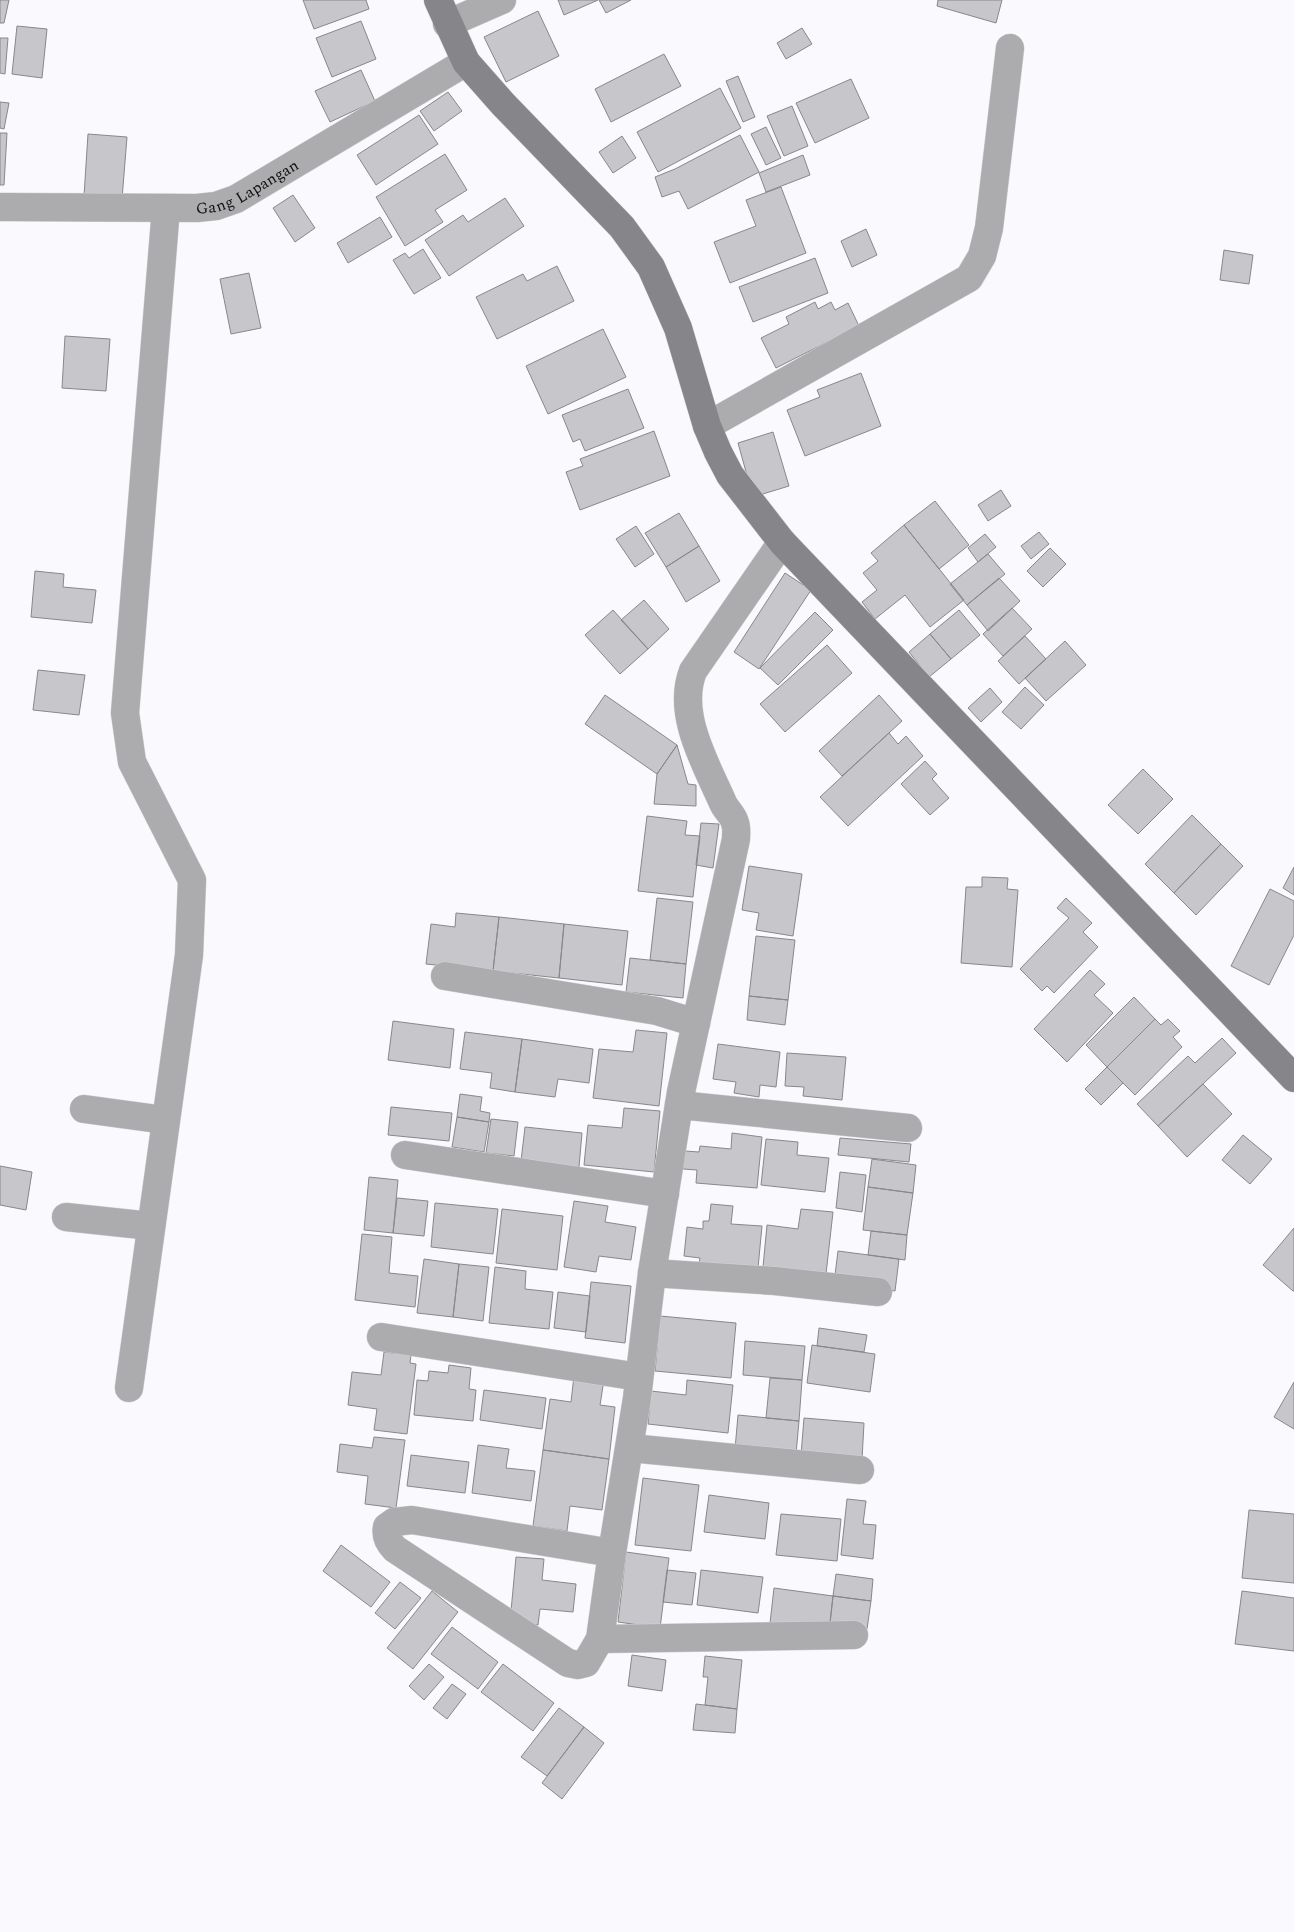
<svg xmlns="http://www.w3.org/2000/svg" width="1294" height="1932" font-family="Spectral,serif">
  <style>
    .building { fill: #c6c6cb; stroke: #87878c }
    .lines { fill: none; stroke-linecap: round; stroke-linejoin: round }
    .minor-casing { stroke: #d4d4d8; stroke-width: 29 }
    .secondary-casing { stroke: #d4d4d8; stroke-width: 29 }
    .minor { stroke: #acabae; stroke-width: 28 }
    .secondary { stroke: #868589; stroke-width: 28 }
    .labels { text-anchor: middle; stroke-width: 4; stroke-linejoin: round; paint-order: stroke }
    .street-label { font-size: 16px; fill: #0f0e10; stroke: #fff }
  </style>
  <rect width="100%" height="100%" fill="#fafafe"/>
  <!-- building -->
  <path class="building" d="M 0,0 L 9,0 L 4,23 L 0,23 Z
    M 303,0 L 366,0 L 369,9 L 314,29 Z
    M 558,0 L 598,0 L 564,15 Z
    M 599,0 L 631,0 L 606,13 Z
    M 938,0 L 1002,0 L 996,23 L 937,6 Z
    M 538,11 L 559,56 L 506,82 L 484,37 Z
    M 361,21 L 376,59 L 332,77 L 316,38 Z
    M 17,26 L 47,29 L 42,78 L 12,74 Z
    M 802,28 L 812,44 L 786,59 L 777,43 Z
    M 0,38 L 8,38 L 5,74 L 0,73 Z
    M 664,54 L 681,86 L 611,122 L 595,89 Z
    M 361,70 L 375,101 L 330,122 L 315,91 Z
    M 738,76 L 755,117 L 743,122 L 726,81 Z
    M 851,79 L 869,118 L 815,143 L 796,103 Z
    M 720,88 L 741,128 L 658,172 L 637,132 Z
    M 448,92 L 462,111 L 434,131 L 420,111 Z
    M 0,102 L 9,103 L 4,129 L 0,128 Z
    M 792,106 L 808,146 L 784,156 L 767,116 Z
    M 419,115 L 438,144 L 376,185 L 357,155 Z
    M 766,127 L 781,158 L 766,165 L 751,134 Z
    M 0,133 L 7,133 L 4,185 L 0,185 Z
    M 88,134 L 127,137 L 122,199 L 84,196 Z
    M 740,135 L 759,172 L 688,209 L 679,191 L 662,197 L 655,177 L 675,169 Z
    M 622,136 L 636,158 L 613,173 L 599,152 Z
    M 445,154 L 467,190 L 435,210 L 443,222 L 405,246 L 376,197 Z
    M 803,155 L 810,175 L 766,192 L 759,173 Z
    M 781,187 L 806,253 L 730,283 L 714,242 L 756,226 L 746,200 Z
    M 293,195 L 315,228 L 295,242 L 273,208 Z
    M 505,198 L 524,226 L 449,276 L 425,240 L 463,215 L 468,222 Z
    M 380,217 L 392,237 L 348,263 L 337,243 Z
    M 866,229 L 877,255 L 852,267 L 841,241 Z
    M 423,249 L 441,278 L 414,294 L 393,260 L 405,253 L 409,258 Z
    M 1224,250 L 1253,255 L 1249,284 L 1220,280 Z
    M 815,258 L 828,293 L 753,322 L 739,287 Z
    M 557,266 L 574,301 L 497,339 L 476,297 L 523,274 L 527,281 Z
    M 249,273 L 261,328 L 231,334 L 220,279 Z
    M 815,302 L 818,309 L 831,302 L 835,310 L 848,303 L 859,326 L 776,368 L 761,338 L 789,324 L 786,317 Z
    M 603,329 L 626,377 L 548,414 L 526,366 Z
    M 65,336 L 110,339 L 106,391 L 62,388 Z
    M 861,373 L 881,426 L 805,456 L 787,410 L 820,397 L 817,390 Z
    M 628,389 L 644,428 L 585,451 L 580,439 L 573,442 L 562,415 Z
    M 654,431 L 670,476 L 580,510 L 566,472 L 583,466 L 580,459 Z
    M 773,432 L 789,486 L 753,497 L 738,443 Z
    M 1001,490 L 1011,506 L 988,521 L 978,505 Z
    M 935,501 L 969,545 L 939,569 L 904,525 Z
    M 679,513 L 699,546 L 666,567 L 645,533 Z
    M 904,525 L 964,600 L 930,627 L 905,595 L 875,619 L 862,602 L 877,590 L 863,573 L 878,561 L 871,553 Z
    M 636,526 L 654,554 L 635,567 L 616,539 Z
    M 1039,532 L 1049,544 L 1031,559 L 1021,546 Z
    M 985,534 L 996,547 L 978,562 L 968,548 Z
    M 699,546 L 720,581 L 686,602 L 666,567 Z
    M 1050,548 L 1066,564 L 1043,587 L 1027,571 Z
    M 988,554 L 1005,574 L 967,605 L 950,584 Z
    M 35,571 L 64,574 L 63,587 L 96,590 L 92,623 L 31,617 Z
    M 785,573 L 811,590 L 759,669 L 734,652 Z
    M 999,578 L 1020,601 L 988,631 L 967,605 Z
    M 644,600 L 669,629 L 648,649 L 621,620 Z
    M 1012,608 L 1032,629 L 1003,656 L 983,634 Z
    M 613,610 L 648,649 L 620,674 L 585,635 Z
    M 959,610 L 980,635 L 951,659 L 930,634 Z
    M 815,612 L 833,630 L 778,685 L 760,668 Z
    M 930,634 L 951,659 L 929,677 L 909,652 Z
    M 1025,636 L 1046,659 L 1019,684 L 998,661 Z
    M 1065,641 L 1086,665 L 1046,701 L 1025,678 Z
    M 827,645 L 852,673 L 785,732 L 760,704 Z
    M 38,670 L 85,675 L 79,715 L 33,710 Z
    M 1025,687 L 1044,705 L 1021,729 L 1002,712 Z
    M 990,688 L 1002,702 L 981,722 L 968,708 Z
    M 605,695 L 677,745 L 657,774 L 585,724 Z
    M 879,695 L 902,721 L 842,776 L 819,751 Z
    M 889,733 L 898,744 L 906,736 L 923,756 L 848,826 L 820,797 Z
    M 677,745 L 688,784 L 696,785 L 696,806 L 654,804 L 657,774 Z
    M 925,761 L 937,774 L 932,779 L 949,798 L 930,815 L 901,784 Z
    M 1143,769 L 1173,799 L 1138,834 L 1108,805 Z
    M 1192,815 L 1221,844 L 1174,893 L 1145,864 Z
    M 647,816 L 687,821 L 685,835 L 700,836 L 693,897 L 638,891 Z
    M 701,823 L 719,824 L 713,868 L 696,865 Z
    M 1221,844 L 1243,866 L 1196,915 L 1174,893 Z
    M 749,866 L 802,874 L 793,936 L 756,930 L 759,913 L 742,910 Z
    M 1294,867 L 1294,895 L 1283,888 Z
    M 982,877 L 1008,878 L 1007,889 L 1018,890 L 1012,967 L 961,963 L 966,887 L 982,887 Z
    M 1270,889 L 1294,901 L 1294,935 L 1269,985 L 1231,966 Z
    M 657,898 L 693,902 L 686,964 L 650,960 Z
    M 1066,898 L 1092,923 L 1083,932 L 1098,947 L 1054,993 L 1047,986 L 1042,991 L 1020,969 L 1069,918 L 1057,908 Z
    M 456,913 L 499,917 L 493,971 L 426,964 L 431,924 L 455,927 Z
    M 499,917 L 564,924 L 559,978 L 493,971 Z
    M 564,924 L 628,931 L 622,985 L 559,978 Z
    M 756,936 L 795,940 L 788,1000 L 749,996 Z
    M 630,958 L 686,964 L 683,998 L 626,992 Z
    M 1090,970 L 1105,984 L 1094,995 L 1113,1013 L 1067,1062 L 1034,1029 Z
    M 749,996 L 788,1000 L 785,1025 L 747,1020 Z
    M 1134,997 L 1155,1019 L 1107,1067 L 1086,1045 Z
    M 1155,1019 L 1161,1025 L 1168,1019 L 1180,1031 L 1173,1037 L 1182,1047 L 1135,1095 L 1107,1067 Z
    M 393,1021 L 454,1029 L 450,1068 L 388,1060 Z
    M 636,1030 L 667,1033 L 659,1106 L 593,1098 L 599,1049 L 633,1052 Z
    M 465,1032 L 522,1039 L 515,1092 L 490,1088 L 492,1073 L 460,1069 Z
    M 1222,1038 L 1236,1053 L 1158,1126 L 1137,1104 L 1188,1056 L 1195,1063 Z
    M 522,1039 L 593,1049 L 589,1083 L 558,1079 L 555,1097 L 515,1092 Z
    M 718,1044 L 780,1052 L 776,1087 L 760,1085 L 759,1097 L 734,1093 L 736,1082 L 713,1079 Z
    M 787,1053 L 846,1057 L 842,1100 L 803,1096 L 804,1087 L 785,1086 Z
    M 1107,1067 L 1123,1083 L 1101,1105 L 1085,1089 Z
    M 1203,1084 L 1232,1114 L 1187,1157 L 1158,1126 Z
    M 460,1094 L 482,1097 L 480,1111 L 490,1113 L 489,1122 L 457,1117 Z
    M 391,1107 L 452,1113 L 449,1141 L 388,1135 Z
    M 624,1108 L 660,1111 L 654,1172 L 584,1165 L 588,1125 L 622,1128 Z
    M 457,1117 L 489,1122 L 484,1152 L 452,1147 Z
    M 491,1119 L 518,1122 L 514,1156 L 486,1153 Z
    M 525,1127 L 582,1133 L 579,1167 L 521,1161 Z
    M 732,1133 L 762,1137 L 757,1188 L 696,1183 L 697,1170 L 683,1169 L 685,1151 L 699,1152 L 700,1146 L 731,1149 Z
    M 1243,1135 L 1272,1159 L 1250,1184 L 1222,1160 Z
    M 840,1138 L 911,1144 L 909,1162 L 838,1155 Z
    M 766,1139 L 798,1142 L 797,1155 L 829,1158 L 825,1192 L 761,1185 Z
    M 872,1159 L 916,1165 L 913,1193 L 868,1187 Z
    M 0,1166 L 32,1172 L 26,1210 L 0,1205 Z
    M 840,1172 L 866,1175 L 862,1212 L 836,1208 Z
    M 369,1177 L 398,1180 L 393,1233 L 364,1230 Z
    M 868,1187 L 913,1193 L 907,1235 L 863,1230 Z
    M 397,1198 L 428,1201 L 424,1236 L 393,1233 Z
    M 574,1201 L 608,1206 L 605,1222 L 636,1227 L 631,1260 L 599,1256 L 596,1272 L 564,1267 Z
    M 435,1203 L 498,1209 L 493,1254 L 431,1247 Z
    M 711,1204 L 733,1206 L 731,1224 L 762,1226 L 758,1268 L 699,1263 L 700,1258 L 684,1256 L 687,1227 L 703,1229 L 703,1221 L 709,1221 Z
    M 502,1209 L 563,1216 L 557,1270 L 496,1263 Z
    M 801,1209 L 833,1212 L 826,1274 L 763,1267 L 767,1225 L 798,1229 Z
    M 1294,1228 L 1294,1291 L 1293,1291 L 1263,1265 Z
    M 871,1231 L 907,1235 L 905,1260 L 868,1255 Z
    M 362,1234 L 392,1237 L 389,1273 L 418,1276 L 415,1307 L 355,1300 Z
    M 838,1251 L 899,1259 L 895,1291 L 834,1283 Z
    M 424,1259 L 459,1264 L 453,1317 L 417,1313 Z
    M 459,1264 L 489,1267 L 483,1321 L 453,1317 Z
    M 495,1267 L 526,1271 L 525,1289 L 553,1292 L 549,1329 L 489,1323 Z
    M 591,1282 L 631,1286 L 625,1343 L 585,1338 Z
    M 558,1292 L 590,1296 L 586,1332 L 554,1328 Z
    M 660,1316 L 736,1323 L 731,1378 L 655,1371 Z
    M 819,1328 L 867,1335 L 864,1352 L 817,1346 Z
    M 745,1341 L 805,1346 L 802,1380 L 743,1375 Z
    M 812,1345 L 875,1354 L 870,1392 L 807,1383 Z
    M 384,1352 L 411,1355 L 410,1363 L 416,1364 L 407,1434 L 374,1430 L 377,1409 L 348,1405 L 352,1372 L 381,1375 Z
    M 449,1365 L 471,1368 L 469,1389 L 476,1390 L 473,1421 L 414,1415 L 417,1380 L 428,1381 L 429,1371 L 448,1373 Z
    M 574,1376 L 604,1380 L 600,1405 L 615,1407 L 609,1459 L 543,1450 L 550,1399 L 571,1402 Z
    M 770,1378 L 802,1380 L 799,1421 L 766,1418 Z
    M 687,1380 L 733,1385 L 728,1433 L 648,1424 L 651,1391 L 686,1395 Z
    M 1294,1382 L 1294,1429 L 1274,1417 Z
    M 484,1390 L 546,1398 L 542,1429 L 480,1420 Z
    M 738,1415 L 799,1421 L 796,1454 L 735,1449 Z
    M 804,1418 L 864,1423 L 862,1460 L 801,1455 Z
    M 374,1437 L 405,1440 L 396,1508 L 365,1504 L 368,1476 L 337,1472 L 340,1444 L 372,1448 Z
    M 478,1445 L 509,1449 L 506,1468 L 535,1471 L 531,1501 L 472,1493 Z
    M 543,1450 L 609,1459 L 602,1510 L 570,1506 L 567,1531 L 533,1526 Z
    M 411,1455 L 469,1462 L 465,1493 L 407,1486 Z
    M 643,1478 L 699,1485 L 691,1551 L 635,1545 Z
    M 709,1495 L 769,1503 L 765,1539 L 704,1532 Z
    M 847,1499 L 866,1501 L 863,1524 L 876,1525 L 873,1559 L 841,1555 Z
    M 1249,1510 L 1294,1514 L 1294,1583 L 1242,1578 Z
    M 781,1514 L 841,1519 L 837,1561 L 776,1555 Z
    M 341,1545 L 390,1582 L 371,1607 L 323,1571 Z
    M 626,1552 L 669,1558 L 660,1628 L 618,1622 Z
    M 516,1557 L 544,1559 L 542,1580 L 576,1584 L 573,1612 L 540,1609 L 538,1625 L 510,1622 Z
    M 667,1570 L 696,1573 L 692,1605 L 663,1602 Z
    M 701,1570 L 763,1577 L 758,1613 L 697,1605 Z
    M 836,1574 L 873,1579 L 871,1601 L 833,1596 Z
    M 400,1582 L 421,1598 L 395,1629 L 375,1613 Z
    M 774,1588 L 833,1596 L 829,1631 L 770,1623 Z
    M 432,1591 L 458,1612 L 413,1669 L 387,1648 Z
    M 1242,1591 L 1294,1598 L 1294,1651 L 1235,1644 Z
    M 833,1596 L 871,1601 L 867,1629 L 830,1624 Z
    M 452,1627 L 498,1662 L 478,1689 L 431,1654 Z
    M 632,1655 L 666,1660 L 662,1691 L 628,1686 Z
    M 705,1656 L 742,1660 L 737,1709 L 705,1705 L 708,1677 L 703,1677 Z
    M 429,1664 L 444,1677 L 424,1700 L 409,1686 Z
    M 503,1664 L 554,1703 L 533,1731 L 481,1692 Z
    M 452,1684 L 466,1694 L 447,1719 L 433,1708 Z
    M 696,1704 L 737,1709 L 735,1733 L 693,1730 Z
    M 559,1708 L 584,1727 L 547,1776 L 521,1757 Z
    M 584,1727 L 604,1743 L 562,1799 L 542,1783 Z"/>
  <g class="lines">
    <defs>
      <g id="minor">
        <path d="M 447,24 L 502,0"/>
        <path id="s1" d="M 0,207 L 197,208 L 216,206 L 236,199 L 466,62"/>
        <path d="M 707,426 L 969,278 L 982,256 L 989,228 L 1010,48"/>
        <path d="M 445,976 L 657,1011 L 696,1023"/>
        <path d="M 679,1105 L 908,1128"/>
        <path d="M 84,1109 L 165,1120"/>
        <path d="M 405,1155 L 665,1194"/>
        <path d="M 66,1217 L 151,1226"/>
        <path d="M 652,1273 L 775,1281 L 878,1292"/>
        <path d="M 381,1337 L 639,1377"/>
        <path d="M 129,1388 L 189,955 L 192,880 L 132,762 L 125,713 L 166,208"/>
        <path d="M 630,1448 L 860,1470"/>
        <path d="M 612,1553 L 412,1520 L 394,1522 L 387,1527 C 385,1537 389,1543 395,1549 L 568,1663 L 578,1665 L 586,1663 L 600,1639 L 612,1553 L 637,1398 L 652,1273 L 681,1092 L 736,839 C 736,834 737,828 735,823 C 734,816 726,810 723,803 C 706,764 676,714 693,671 L 782,542"/>
        <path d="M 600,1639 L 854,1635"/>
      </g>
      <path id="secondary" d="M 438,0 L 466,62 L 503,104 L 622,227 L 651,267 L 678,328 L 707,426 L 718,452 L 730,475 L 782,542 L 1294,1078"/>
    </defs>
    <!-- minor casing -->
    <use href="#minor" class="minor-casing"/>
    <!-- secondary casing -->
    <use href="#secondary" class="secondary-casing"/>
    <!-- minor -->
    <use href="#minor" class="minor"/>
    <!-- secondary -->
    <use href="#secondary" class="secondary"/>
  </g>
  <g class="labels">
    <!-- street labels -->
    <g class="street-label">
      <text dy="6" stroke="none"><textPath href="#s1" startOffset="252">Gang Lapangan</textPath></text>
    </g>
  </g>
</svg>
